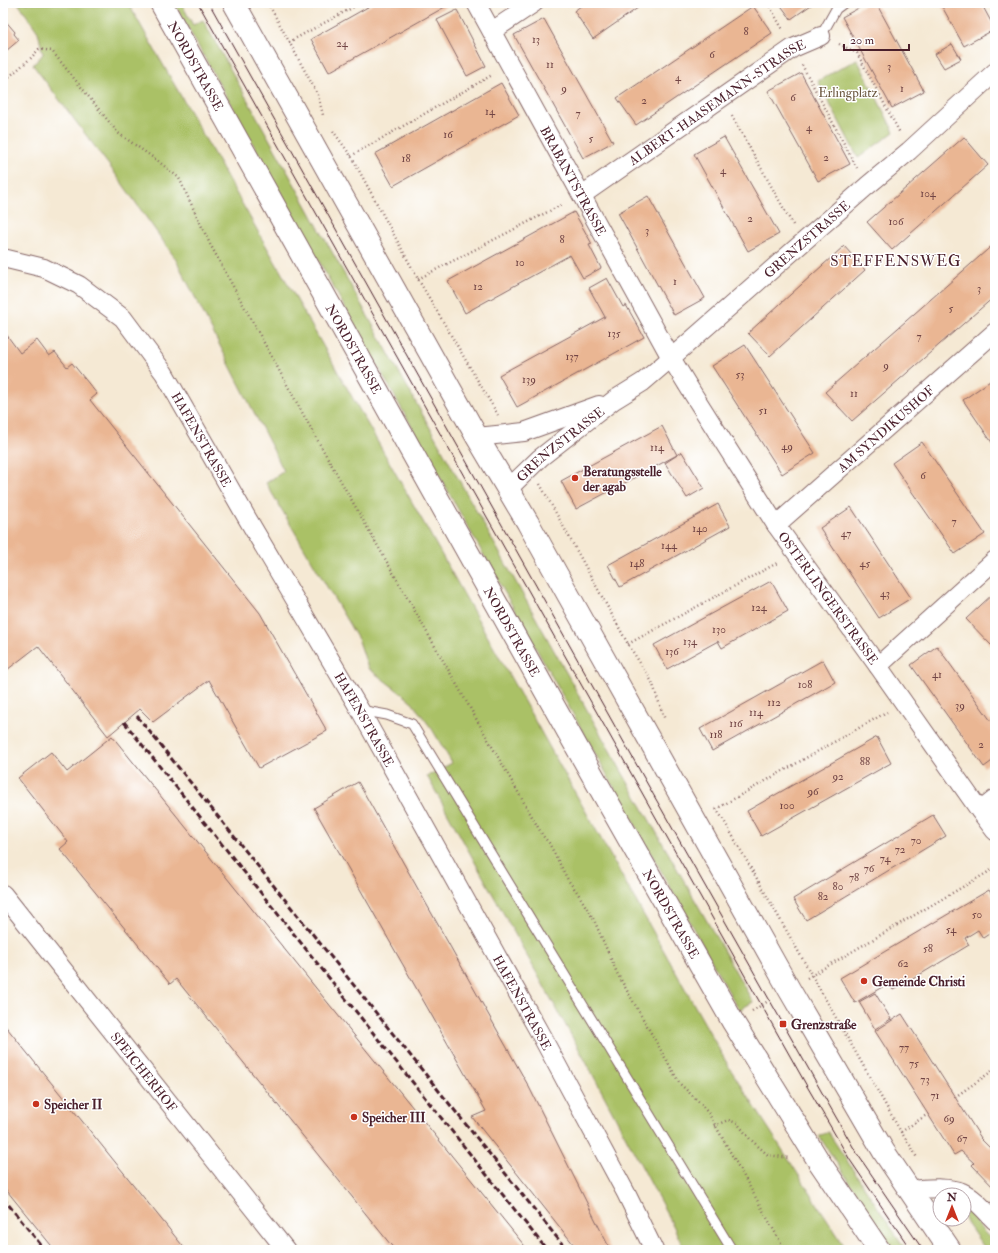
<svg xmlns="http://www.w3.org/2000/svg" width="998" height="1253" font-family="'IM FELL Double Pica',serif">
  <style>
    .green { fill: #aac166; stroke: #7a7048 }
    .building { fill: #eab693 }
    .lines { fill: none; stroke-linecap: round; stroke-linejoin: round }
    .service-casing { stroke: #866666; stroke-width: 11 }
    .minor-casing { stroke: #866666; stroke-width: 20 }
    .primary-casing { stroke: #866666; stroke-width: 24 }
    .path { stroke: #866666; stroke-width: 2.5; stroke-dasharray: 1 3; stroke-linecap: butt }
    .service { stroke: #fff; stroke-width: 9 }
    .minor { stroke: #fff; stroke-width: 18 }
    .primary { stroke: #fff; stroke-width: 22 }
    .tram { stroke: #4a1f2b; stroke-width: 1 }
    .rail { stroke: #4a1f2b; stroke-width: 3; stroke-dasharray: 6 3; stroke-linecap: butt }
    .poi-dot { fill: #c8321e; stroke: #fff; stroke-width: 1.5 }
    .labels { text-anchor: middle; stroke-width: 3; stroke-linejoin: round; paint-order: stroke }
    .number-label { font-size: 11px; fill: #724545 }
    .street-label { font-size: 13px; fill: #4a1f2b; stroke: #fff }
    .park-label { font-size: 13px; fill: #6c5840; stroke: #fff }
    .poi-label { font-size: 13px; font-weight: bold; fill: #4a1f2b; stroke: #fff; text-anchor: start }
    .quarter-label { font-size: 15px; letter-spacing: 1px; fill: #4a1f2b; stroke: #fff }
  </style>
  <rect width="100%" height="100%" fill="#fff"/>
  <filter id="ink" filterUnits="userSpaceOnUse"><feTurbulence type="fractalNoise" baseFrequency=".025" numOctaves="2"/><feDisplacementMap in="SourceGraphic" scale="8" xChannelSelector="R" yChannelSelector="G"/><feConvolveMatrix kernelMatrix="1 2 1 2 8 2 1 2 1" color-interpolation-filters="sRGB"/></filter>
  <filter id="wash" filterUnits="userSpaceOnUse"><feTurbulence type="fractalNoise" baseFrequency=".012" numOctaves="4" result="noise"/><feDisplacementMap in="SourceGraphic" scale="16" xChannelSelector="R" yChannelSelector="G"/><feGaussianBlur stdDeviation="0.9" result="paint"/><feColorMatrix in="noise" values="0 0 0 0 0 0 0 0 0 0 0 0 0 0 0 0 0 1.4 0 .05"/><feComposite in="paint" operator="in"/></filter>
  <g filter="url(#wash)">
    <rect width="100%" height="100%" fill="#f5e9d4"/>
    <!-- green -->
    <path class="green" d="M 18,3 L 128,3 L 425,525 L 729,1067 L 847,1250 L 684,1250 L 674,1227 L 585,1060 L 427,776 L 452,763 L 432,729 L 410,700 L 368,668 L 359,641 L 266,483 L 284,471 L 175,258 L 114,172 L 33,65 L 43,54 L 38,32 Z
      M 174,3 L 181,3 L 193,25 L 203,20 L 601,735 L 753,1002 L 739,1010 Z
      M 857,59 L 894,132 L 858,158 L 818,81 Z
      M 828,1132 L 902,1244 L 906,1250 L 894,1250 L 819,1136 Z
      M 964,1205 C 973,1210 976,1212 976,1223 L 995,1244 L 995,1250 L 986,1250 L 964,1219 Z"/>
    <g id="blocks">
      <!-- building -->
      <path class="building" d="M 375,3 L 452,3 L 329,72 L 311,39 Z
        M 585,3 L 645,3 L 593,39 L 574,11 Z
        M 779,3 L 814,3 L 791,19 Z
        M 868,3 L 876,3 L 924,91 L 892,108 L 842,17 Z
        M 940,3 L 981,3 L 995,29 L 964,46 Z
        M 753,6 L 772,33 L 636,125 L 617,98 Z
        M 457,10 L 486,66 L 467,76 L 437,20 Z
        M 3,18 L 15,32 L 14,34 L 19,40 L 6,51 L 3,47 Z
        M 544,19 L 613,142 L 583,158 L 514,35 Z
        M 952,44 L 961,59 L 944,68 L 935,54 Z
        M 801,73 L 850,164 L 818,181 L 768,91 Z
        M 501,83 L 519,115 L 393,186 L 375,154 Z
        M 724,137 L 779,234 L 748,251 L 694,154 Z
        M 964,137 L 988,165 L 892,250 L 867,222 Z
        M 648,196 L 705,298 L 674,315 L 618,213 Z
        M 574,212 L 592,244 L 589,245 L 601,268 L 583,278 L 570,255 L 465,313 L 448,281 Z
        M 995,243 L 995,296 L 852,421 L 825,392 Z
        M 844,246 L 865,270 L 770,356 L 748,333 Z
        M 607,278 L 623,307 L 626,305 L 644,337 L 517,407 L 499,375 L 605,317 L 589,288 Z
        M 6,334 L 20,353 L 37,340 L 49,356 L 55,352 L 67,367 L 72,363 L 97,394 L 90,400 L 260,613 L 327,731 L 259,768 L 209,680 L 153,722 L 140,709 L 108,736 L 38,646 L 3,673 L 3,336 Z
        M 745,345 L 815,453 L 782,474 L 712,366 Z
        M 993,379 L 995,382 L 995,447 L 963,400 Z
        M 662,426 L 677,455 L 576,509 L 561,481 Z
        M 922,442 L 985,534 L 955,554 L 892,463 Z
        M 682,452 L 704,488 L 687,498 L 665,463 Z
        M 718,504 L 730,526 L 620,587 L 608,565 Z
        M 851,507 L 911,598 L 879,618 L 820,528 Z
        M 771,581 L 788,611 L 722,648 L 718,641 L 667,669 L 654,645 Z
        M 995,592 L 995,641 L 991,645 L 966,619 Z
        M 937,646 L 991,721 L 995,717 L 995,759 L 984,767 L 911,665 Z
        M 823,660 L 835,682 L 712,751 L 700,729 Z
        M 112,736 L 256,914 L 528,1250 L 395,1250 L 176,979 L 170,984 L 69,860 L 60,849 L 68,842 L 18,778 L 51,752 L 67,772 Z
        M 877,737 L 891,763 L 761,836 L 747,811 Z
        M 358,782 L 529,1087 L 610,1249 L 608,1250 L 578,1250 L 472,1117 L 486,1111 L 314,808 Z
        M 933,815 L 946,836 L 806,920 L 793,899 Z
        M 989,890 L 995,900 L 995,920 L 991,922 L 995,930 L 983,938 L 978,930 L 965,938 L 969,945 L 906,983 L 893,990 L 889,983 L 855,1003 L 840,978 Z
        M 875,993 L 891,1019 L 875,1029 L 859,1002 Z
        M 902,1014 L 981,1138 L 980,1138 L 990,1148 L 995,1143 L 995,1189 L 972,1165 L 974,1163 L 961,1151 L 954,1155 L 875,1031 Z
        M 3,1023 L 186,1250 L 55,1250 L 3,1186 Z"/>
    </g>
  </g>
  <g filter="url(#ink)">
    <use href="#blocks" fill-opacity="0" stroke="#866666" stroke-width="1"/>
    <g class="lines">
      <defs>
        <path id="service" d="M 821,36 L 836,9 L 844,3
          M 360,710 L 387,715 L 412,724 L 732,1250"/>
        <g id="minor">
          <path id="s1" d="M 476,3 L 671,358 L 693,394 L 776,525 L 878,666 L 980,811 L 995,831"/>
          <path d="M 492,31 L 534,3"/>
          <path id="s2" d="M 582,195 L 793,48 L 821,36"/>
          <path id="s3" d="M 3,258 L 44,268 L 79,285 L 123,318 L 164,373 L 247,518 L 360,710 L 542,1037 L 626,1193 L 654,1250"/>
          <path d="M 477,437 L 524,432 L 599,405"/>
          <path id="s4" d="M 508,489 L 540,458 L 614,400 L 643,382 L 671,358 L 867,186 L 909,151 L 995,72"/>
          <path id="s5" d="M 776,525 L 995,332"/>
          <path d="M 878,666 L 995,560"/>
          <path d="M 980,811 L 995,799"/>
          <path id="s6" d="M 3,894 L 286,1250"/>
          <path d="M 909,1190 C 925,1189 947,1186 962,1192 C 974,1197 986,1212 995,1221"/>
        </g>
        <g id="primary">
          <path id="s7" d="M 161,3 L 585,762 L 733,1022 L 818,1160 L 879,1250"/>
          <path d="M 234,3 L 477,437 L 528,523 L 789,989 L 884,1152 L 950,1250"/>
        </g>
      </defs>
      <!-- service casing -->
      <use href="#service" class="service-casing"/>
      <!-- minor casing -->
      <use href="#minor" class="minor-casing"/>
      <!-- primary casing -->
      <use href="#primary" class="primary-casing"/>
      <!-- path -->
      <path class="path" d="M 268,3 L 318,95 L 323,115
        M 768,3 L 783,30
        M 289,42 L 361,3
        M 839,44 L 857,53 L 900,133
        M 802,65 L 857,168
        M 3,82 L 31,58 L 39,49 L 52,51 L 118,133 L 158,161 L 179,178 L 210,244 L 314,434 L 543,836 L 549,843 L 568,880 L 577,892 L 594,920 L 617,973 L 680,1084 L 699,1102 L 709,1114 L 785,1250
        M 732,116 L 793,225
        M 333,131 L 351,156 L 418,279 L 498,415
        M 351,156 L 492,75
        M 418,279 L 563,204
        M 540,484 L 628,644 L 652,682 L 665,720
        M 628,644 L 779,562
        M 716,809 L 723,819 L 901,1132 L 912,1148 L 917,1158
        M 716,809 L 887,712
        M 807,978 L 995,868
        M 752,1011 L 770,1000
        M 955,1097 L 995,1069
        M 714,1126 L 728,1120 L 737,1123 L 750,1139 L 768,1155 L 790,1158
        M 901,1132 L 928,1114"/>
      <!-- service -->
      <use href="#service" class="service"/>
      <!-- minor -->
      <use href="#minor" class="minor"/>
      <!-- primary -->
      <use href="#primary" class="primary"/>
      <!-- tram -->
      <path class="tram" d="M 198,3 L 808,1088 L 850,1160 L 911,1250
        M 209,3 L 653,794 L 829,1105 L 856,1152 L 923,1250"/>
      <!-- rail -->
      <path class="rail" d="M 137,716 L 567,1250
        M 124,722 L 547,1250
        M 3,1198 L 45,1250"/>
    </g>
  </g>
  <!-- markers -->
  <g class="poi-dot">
    <circle cx="575" cy="478" r="4"/>
    <circle cx="864" cy="981" r="4"/>
    <rect x="779" y="1020" width="8" height="8" rx="2"/>
    <circle cx="36" cy="1104" r="4"/>
    <circle cx="354" cy="1117" r="4"/>
  </g>
  <g class="labels">
    <!-- number labels -->
    <g class="number-label">
      <text x="746" y="35">8</text>
      <text x="536" y="43">13</text>
      <text x="342" y="47">24</text>
      <text x="712" y="58">6</text>
      <text x="550" y="68">11</text>
      <text x="889" y="70">3</text>
      <text x="678" y="81">4</text>
      <text x="564" y="92">9</text>
      <text x="902" y="92">1</text>
      <text x="793" y="101">6</text>
      <text x="644" y="104">2</text>
      <text x="490" y="115">14</text>
      <text x="578" y="117">7</text>
      <text x="809" y="131">4</text>
      <text x="448" y="138">16</text>
      <text x="591" y="142">5</text>
      <text x="826" y="161">2</text>
      <text x="406" y="162">18</text>
      <text x="723" y="174">4</text>
      <text x="928" y="197">104</text>
      <text x="750" y="222">2</text>
      <text x="896" y="225">106</text>
      <text x="647" y="234">3</text>
      <text x="562" y="243">8</text>
      <text x="520" y="266">10</text>
      <text x="675" y="285">1</text>
      <text x="478" y="290">12</text>
      <text x="979" y="292">3</text>
      <text x="951" y="312">5</text>
      <text x="614" y="337">135</text>
      <text x="919" y="340">7</text>
      <text x="572" y="360">137</text>
      <text x="886" y="369">9</text>
      <text x="740" y="378">53</text>
      <text x="529" y="383">139</text>
      <text x="854" y="397">11</text>
      <text x="763" y="414">51</text>
      <text x="787" y="450">49</text>
      <text x="657" y="451">114</text>
      <text x="923" y="479">6</text>
      <text x="954" y="525">7</text>
      <text x="700" y="532">140</text>
      <text x="846" y="537">47</text>
      <text x="669" y="549">144</text>
      <text x="637" y="567">148</text>
      <text x="865" y="567">45</text>
      <text x="885" y="597">43</text>
      <text x="759" y="611">124</text>
      <text x="719" y="633">130</text>
      <text x="690" y="645">134</text>
      <text x="672" y="655">136</text>
      <text x="937" y="678">41</text>
      <text x="805" y="688">108</text>
      <text x="774" y="706">112</text>
      <text x="960" y="709">39</text>
      <text x="756" y="716">114</text>
      <text x="736" y="727">116</text>
      <text x="716" y="738">118</text>
      <text x="981" y="748">2</text>
      <text x="865" y="765">88</text>
      <text x="838" y="780">92</text>
      <text x="813" y="795">96</text>
      <text x="787" y="809">100</text>
      <text x="916" y="844">70</text>
      <text x="900" y="853">72</text>
      <text x="885" y="862">74</text>
      <text x="869" y="872">76</text>
      <text x="854" y="881">78</text>
      <text x="838" y="890">80</text>
      <text x="823" y="900">82</text>
      <text x="977" y="918">50</text>
      <text x="951" y="933">54</text>
      <text x="928" y="952">58</text>
      <text x="903" y="967">62</text>
      <text x="904" y="1051">77</text>
      <text x="914" y="1067">75</text>
      <text x="925" y="1083">73</text>
      <text x="935" y="1099">71</text>
      <text x="949" y="1122">69</text>
      <text x="962" y="1142">67</text>
    </g>
    <!-- street labels -->
    <g class="street-label">
      <text dy="5" stroke="none"><textPath href="#s7" startOffset="72">NORDSTRASSE</textPath></text>
      <text dy="5" stroke="none"><textPath href="#s2" startOffset="164">ALBERT-HAASEMANN-STRASSE</textPath></text>
      <text dy="5" stroke="none"><textPath href="#s1" startOffset="203">BRABANTSTRASSE</textPath></text>
      <text dy="5" stroke="none"><textPath href="#s4" startOffset="390">GRENZSTRASSE</textPath></text>
      <text dy="5" stroke="none"><textPath href="#s7" startOffset="396">NORDSTRASSE</textPath></text>
      <text dy="5" stroke="none"><textPath href="#s5" startOffset="146">AM SYNDIKUSHOF</textPath></text>
      <text dy="5" stroke="none"><textPath href="#s3" startOffset="281">HAFENSTRASSE</textPath></text>
      <text dy="5" stroke="none"><textPath href="#s4" startOffset="69">GRENZSTRASSE</textPath></text>
      <text dy="5" stroke="none"><textPath href="#s1" startOffset="692">OSTERLINGERSTRASSE</textPath></text>
      <text dy="5" stroke="none"><textPath href="#s7" startOffset="720">NORDSTRASSE</textPath></text>
      <text dy="5" stroke="none"><textPath href="#s3" startOffset="605">HAFENSTRASSE</textPath></text>
      <text dy="5" stroke="none"><textPath href="#s7" startOffset="1044">NORDSTRASSE</textPath></text>
      <text dy="5" stroke="none"><textPath href="#s3" startOffset="929">HAFENSTRASSE</textPath></text>
      <text dy="5" stroke="none"><textPath href="#s6" startOffset="227">SPEICHERHOF</textPath></text>
    </g>
    <!-- park labels -->
    <g class="park-label">
      <text x="848" y="97">Erlingplatz</text>
    </g>
    <!-- poi labels -->
    <g class="poi-label">
      <text x="583" y="476">Beratungsstelle<tspan x="583" dy="15">der agab</tspan></text>
      <text x="872" y="986">Gemeinde Christi</text>
      <text x="791" y="1029">Grenzstraße</text>
      <text x="44" y="1109">Speicher II</text>
      <text x="362" y="1122">Speicher III</text>
    </g>
    <!-- quarter labels -->
    <g class="quarter-label">
      <text x="896" y="266">STEFFENSWEG</text>
    </g>
  </g>
  <!-- margin -->
  <rect width="998" height="1253" fill="none" stroke="#fff" stroke-width="16"/>
  <!-- north arrow -->
  <g transform="translate(952 1207)"><circle r="19" fill="#ffffff" stroke="#b7a5aa"/>
  <path d="M0-3L7 15L0 10L-7 15Z" fill="#c8321e"/>
  <text y="-6" font-size="11" font-weight="bold" text-anchor="middle" fill="#4a1f2b">N</text>
  </g>
  <!-- scale -->
  <path d="M844 44v6h65v-6" fill="none" stroke="#4a1f2b" stroke-width="2"/>
  <text x="850" y="44" font-size="12" fill="#4a1f2b" stroke="#ffffff" stroke-width="3" paint-order="stroke">20 m</text>
</svg>
